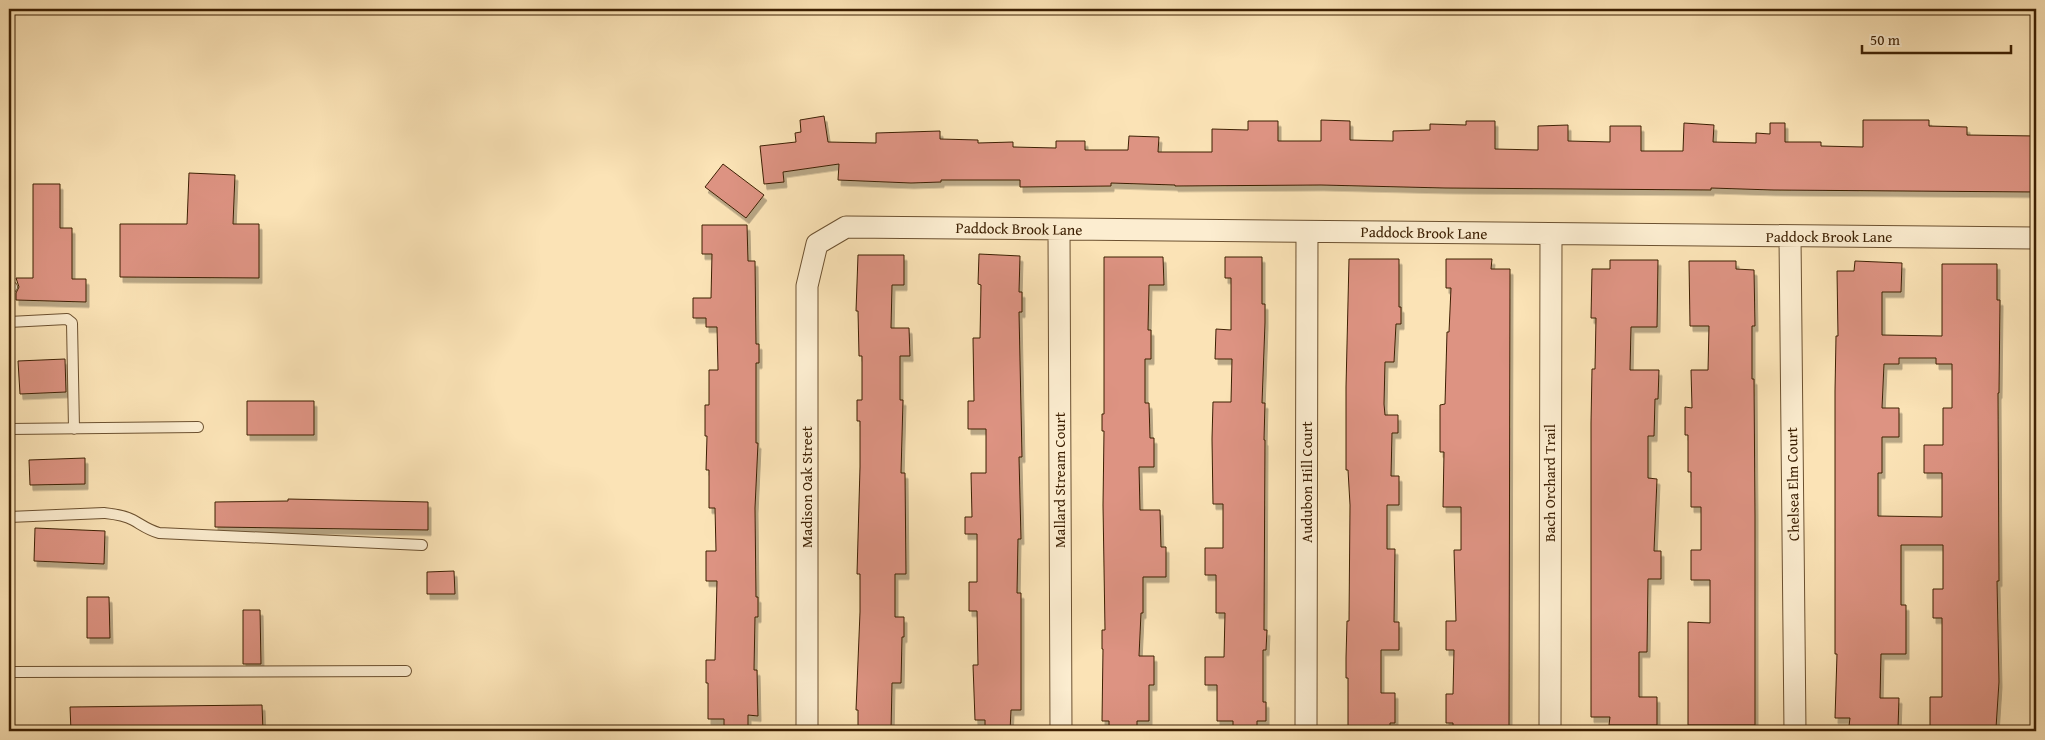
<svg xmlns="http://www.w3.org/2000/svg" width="2045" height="740" font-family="'Gentium Book Plus',serif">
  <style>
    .building { fill: #dd9382; stroke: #3d2003; fill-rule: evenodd; filter: url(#shadow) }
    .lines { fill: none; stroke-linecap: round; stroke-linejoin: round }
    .lane-casing { stroke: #6c5130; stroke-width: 12 }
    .street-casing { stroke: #6c5130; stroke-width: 23 }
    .lane { stroke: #fcedd0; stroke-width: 10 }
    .street { stroke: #fcedd0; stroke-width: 21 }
    .labels { text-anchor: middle; stroke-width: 4; stroke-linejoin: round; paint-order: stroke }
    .street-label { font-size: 15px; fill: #3d2003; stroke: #fcedd0 }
  </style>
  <defs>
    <filter id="shadow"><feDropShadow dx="3" dy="5.5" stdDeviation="0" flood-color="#0004"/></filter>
  </defs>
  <rect width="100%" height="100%" fill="#fbe3b6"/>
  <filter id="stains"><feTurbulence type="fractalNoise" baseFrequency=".004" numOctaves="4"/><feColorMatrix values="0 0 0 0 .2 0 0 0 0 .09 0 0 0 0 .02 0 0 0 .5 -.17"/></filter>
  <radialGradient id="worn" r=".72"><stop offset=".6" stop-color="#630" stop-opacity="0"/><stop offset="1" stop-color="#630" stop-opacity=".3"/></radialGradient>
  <!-- building -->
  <path class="building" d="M 824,116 L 828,142 L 876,143 L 876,133 L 940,131 L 940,139 L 978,140 L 978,143 L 1013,142 L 1013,147 L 1056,148 L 1056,141 L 1085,141 L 1085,150 L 1128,150 L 1129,136 L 1159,137 L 1158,152 L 1212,152 L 1212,129 L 1248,130 L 1248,121 L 1278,121 L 1278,141 L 1321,141 L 1321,120 L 1350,121 L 1350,140 L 1393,141 L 1393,131 L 1430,130 L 1430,124 L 1466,125 L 1466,121 L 1495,121 L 1495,149 L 1538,150 L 1538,126 L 1568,125 L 1568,141 L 1610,142 L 1610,126 L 1641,126 L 1641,151 L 1683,151 L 1684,123 L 1714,125 L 1713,142 L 1756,143 L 1756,133 L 1770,134 L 1770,123 L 1785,123 L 1785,142 L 1821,142 L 1821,146 L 1863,147 L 1863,120 L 1929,120 L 1929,126 L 1967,127 L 1967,135 L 2036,136 L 2036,192 L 1773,190 L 1711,188 L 1711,190 L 1445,188 L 1321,185 L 1175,186 L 1175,185 L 1111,183 L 1111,186 L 1020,187 L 1020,180 L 941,180 L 941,182 L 911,183 L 838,180 L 839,164 L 783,172 L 784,182 L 764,184 L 760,146 L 796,142 L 795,133 L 801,132 L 800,120 Z
    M 723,164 L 764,195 L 746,218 L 705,187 Z
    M 189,173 L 235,175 L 233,224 L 259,224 L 259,278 L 120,277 L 120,224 L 187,224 Z
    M 33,184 L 60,184 L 60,228 L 72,228 L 72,279 L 86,279 L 86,302 L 16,300 L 16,293 L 19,287 L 16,278 L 33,278 Z
    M 702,225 L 747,225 L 748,261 L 755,261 L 756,344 L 759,344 L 759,363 L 756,363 L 756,443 L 758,443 L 755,508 L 756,597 L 758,597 L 758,617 L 755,617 L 754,670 L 757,670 L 758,716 L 748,715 L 748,726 L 724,726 L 724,719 L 708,719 L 708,683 L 706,683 L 706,660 L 715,660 L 717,581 L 706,581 L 706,551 L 716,551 L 715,508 L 709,508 L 709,470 L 706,470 L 707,436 L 705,436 L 705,405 L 709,405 L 709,370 L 718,370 L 717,327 L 706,327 L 706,318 L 693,318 L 693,298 L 711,298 L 712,254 L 702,254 Z
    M 979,254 L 1020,256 L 1019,292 L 1022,292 L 1022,312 L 1019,312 L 1022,457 L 1019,457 L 1021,539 L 1018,539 L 1017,593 L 1021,593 L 1021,710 L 1011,710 L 1010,731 L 985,731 L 985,720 L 975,720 L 973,665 L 978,665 L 977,611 L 969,611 L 969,582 L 977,582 L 977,534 L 965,534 L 965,517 L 972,517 L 971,473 L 986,473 L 986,429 L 968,429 L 968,401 L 974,401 L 973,338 L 980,338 L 981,285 L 978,284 Z
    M 858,255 L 904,255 L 904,285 L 892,285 L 891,328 L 909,328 L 910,356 L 900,356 L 900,400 L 903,400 L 901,473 L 905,473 L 906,574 L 895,574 L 895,617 L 904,617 L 904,637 L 902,637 L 901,683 L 892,683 L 891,731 L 858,731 L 858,710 L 856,710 L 860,612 L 860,574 L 857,574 L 860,467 L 860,421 L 857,421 L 857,400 L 862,400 L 862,356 L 859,356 L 858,311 L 856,311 Z
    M 1104,257 L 1163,257 L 1164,285 L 1149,285 L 1148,330 L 1151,330 L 1151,359 L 1145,359 L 1145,403 L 1149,403 L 1150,438 L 1154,438 L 1154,467 L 1139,467 L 1140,510 L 1160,510 L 1161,547 L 1166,547 L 1166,577 L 1143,577 L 1143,613 L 1141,613 L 1139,656 L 1154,656 L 1154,685 L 1149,685 L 1149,721 L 1137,721 L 1137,731 L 1109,731 L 1109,721 L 1102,721 L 1103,649 L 1102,649 L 1102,630 L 1105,630 L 1103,505 L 1104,431 L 1102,431 L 1102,414 L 1104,414 Z
    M 1225,257 L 1262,257 L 1262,304 L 1265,304 L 1265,323 L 1262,403 L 1265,403 L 1264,440 L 1265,440 L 1264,630 L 1267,630 L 1266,650 L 1263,650 L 1263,702 L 1266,702 L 1266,721 L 1257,721 L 1257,731 L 1233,731 L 1233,721 L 1217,721 L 1217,685 L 1205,685 L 1205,657 L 1224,657 L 1225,613 L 1216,613 L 1216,575 L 1205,575 L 1205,548 L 1223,548 L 1223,504 L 1213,504 L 1212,439 L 1213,402 L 1231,402 L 1232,359 L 1215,359 L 1216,329 L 1231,330 L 1231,278 L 1225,278 Z
    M 1349,259 L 1399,259 L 1399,307 L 1401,307 L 1401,324 L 1396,324 L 1394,362 L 1385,362 L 1384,404 L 1385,415 L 1398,415 L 1398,433 L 1392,433 L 1391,476 L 1399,476 L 1399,505 L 1387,505 L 1387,549 L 1395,549 L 1394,622 L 1399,622 L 1399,650 L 1381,650 L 1381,693 L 1395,693 L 1395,723 L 1390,723 L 1390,731 L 1348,731 L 1348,678 L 1346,678 L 1346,658 L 1347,621 L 1349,621 L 1350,505 L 1348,470 L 1346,470 L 1346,387 Z
    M 1446,259 L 1492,259 L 1491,269 L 1510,269 L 1509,731 L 1453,731 L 1453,723 L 1446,723 L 1446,694 L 1453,694 L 1454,650 L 1446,650 L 1446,621 L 1456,621 L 1454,550 L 1461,550 L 1461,507 L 1443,507 L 1444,452 L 1440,452 L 1440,405 L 1445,404 L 1447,332 L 1449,332 L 1451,288 L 1446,288 Z
    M 1610,260 L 1658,260 L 1657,327 L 1631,327 L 1630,370 L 1659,370 L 1658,399 L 1655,399 L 1654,436 L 1648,436 L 1648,478 L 1657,479 L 1654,551 L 1661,551 L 1661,579 L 1648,579 L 1647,652 L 1639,652 L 1639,697 L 1657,697 L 1657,725 L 1609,725 L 1610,717 L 1591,717 L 1591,423 L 1592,369 L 1595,369 L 1596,318 L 1591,318 L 1592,269 L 1610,269 Z
    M 1689,261 L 1736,261 L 1736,269 L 1754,270 L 1755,326 L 1752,326 L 1752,379 L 1754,379 L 1755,515 L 1755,725 L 1688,725 L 1688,622 L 1710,623 L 1710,580 L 1691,580 L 1691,550 L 1701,550 L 1701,507 L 1691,507 L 1691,472 L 1688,472 L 1688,435 L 1685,435 L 1685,407 L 1692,408 L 1691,370 L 1708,370 L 1709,326 L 1690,326 Z
    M 1855,261 L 1902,263 L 1901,292 L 1882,292 L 1882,335 L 1942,336 L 1942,264 L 1997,264 L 1997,300 L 2000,300 L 1999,393 L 1998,393 L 1999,581 L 1997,581 L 1999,682 L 1996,728 L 1930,726 L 1930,697 L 1942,697 L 1942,618 L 1933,618 L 1933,589 L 1943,589 L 1943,545 L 1901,545 L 1901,605 L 1906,605 L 1906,654 L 1881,654 L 1880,698 L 1899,698 L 1898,728 L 1849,726 L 1850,718 L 1835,718 L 1837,654 L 1835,654 L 1835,391 L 1836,336 L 1838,336 L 1837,271 L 1854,271 ZM 1899,358 L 1936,358 L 1936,364 L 1952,364 L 1952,408 L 1943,408 L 1943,445 L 1924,445 L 1924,473 L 1942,473 L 1942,517 L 1878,516 L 1878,473 L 1882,473 L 1882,437 L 1899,437 L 1899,408 L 1882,408 L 1884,364 L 1899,364 Z
    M 65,359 L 66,392 L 20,394 L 18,361 Z
    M 247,401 L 314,401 L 314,435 L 247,435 Z
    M 85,458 L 85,484 L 30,485 L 29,460 Z
    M 288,499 L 428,502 L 428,530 L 215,527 L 215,502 L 288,501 Z
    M 35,528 L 105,531 L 104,564 L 34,561 Z
    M 454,571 L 455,594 L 427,594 L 427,572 Z
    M 87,597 L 109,597 L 110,638 L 87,638 Z
    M 243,610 L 260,610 L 261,664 L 243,664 Z
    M 262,705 L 263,731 L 71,731 L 70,707 Z"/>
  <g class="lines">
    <defs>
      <path id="lane" d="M 9,287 L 12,287
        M 9,322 L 67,319 L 72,323 L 74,429
        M 9,429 L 198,427
        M 9,517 L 104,513 C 113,514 124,515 133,520 C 142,525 148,530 159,533 L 422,545
        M 9,672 L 406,671"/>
      <path id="street" d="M 1059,229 L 1061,731
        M 1790,237 L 1795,731
        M 807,731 L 807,286 L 817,244 L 846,227 L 2036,238
        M 1306,731 L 1307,232
        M 1550,731 L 1551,235"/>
    </defs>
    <!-- lane casing -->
    <use href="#lane" class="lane-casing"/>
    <!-- street casing -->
    <use href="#street" class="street-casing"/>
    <!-- lane -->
    <use href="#lane" class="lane"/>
    <!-- street -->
    <use href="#street" class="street"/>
  </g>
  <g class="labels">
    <!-- street labels -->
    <g class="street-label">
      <text transform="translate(1019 229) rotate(1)" y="5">Paddock Brook Lane</text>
      <text transform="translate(1424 233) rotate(1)" y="5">Paddock Brook Lane</text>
      <text x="1829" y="242">Paddock Brook Lane</text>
      <text transform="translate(1060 480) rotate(-90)" y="5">Mallard Stream Court</text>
      <text transform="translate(1307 482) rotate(-90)" y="5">Audubon Hill Court</text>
      <text transform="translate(1550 483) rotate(-90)" y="5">Bach Orchard Trail</text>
      <text transform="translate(1793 484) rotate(-91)" y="5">Chelsea Elm Court</text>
      <text transform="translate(807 487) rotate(-90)" y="5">Madison Oak Street</text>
    </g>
  </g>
  <!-- margin -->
  <rect width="2045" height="740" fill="none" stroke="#fbe3b6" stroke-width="30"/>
  <rect x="10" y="10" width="2025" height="720" fill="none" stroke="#3d2003" stroke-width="2.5"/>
  <rect x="15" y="15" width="2015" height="710" fill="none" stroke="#3d2003"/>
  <!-- scale -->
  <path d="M1862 45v8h149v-8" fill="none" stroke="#3d2003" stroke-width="2.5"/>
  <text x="1870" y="45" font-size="15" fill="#3d2003" stroke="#fcedd0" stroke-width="4" paint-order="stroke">50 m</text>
  <rect width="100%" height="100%" filter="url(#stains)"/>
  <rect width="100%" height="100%" fill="url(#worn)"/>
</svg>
